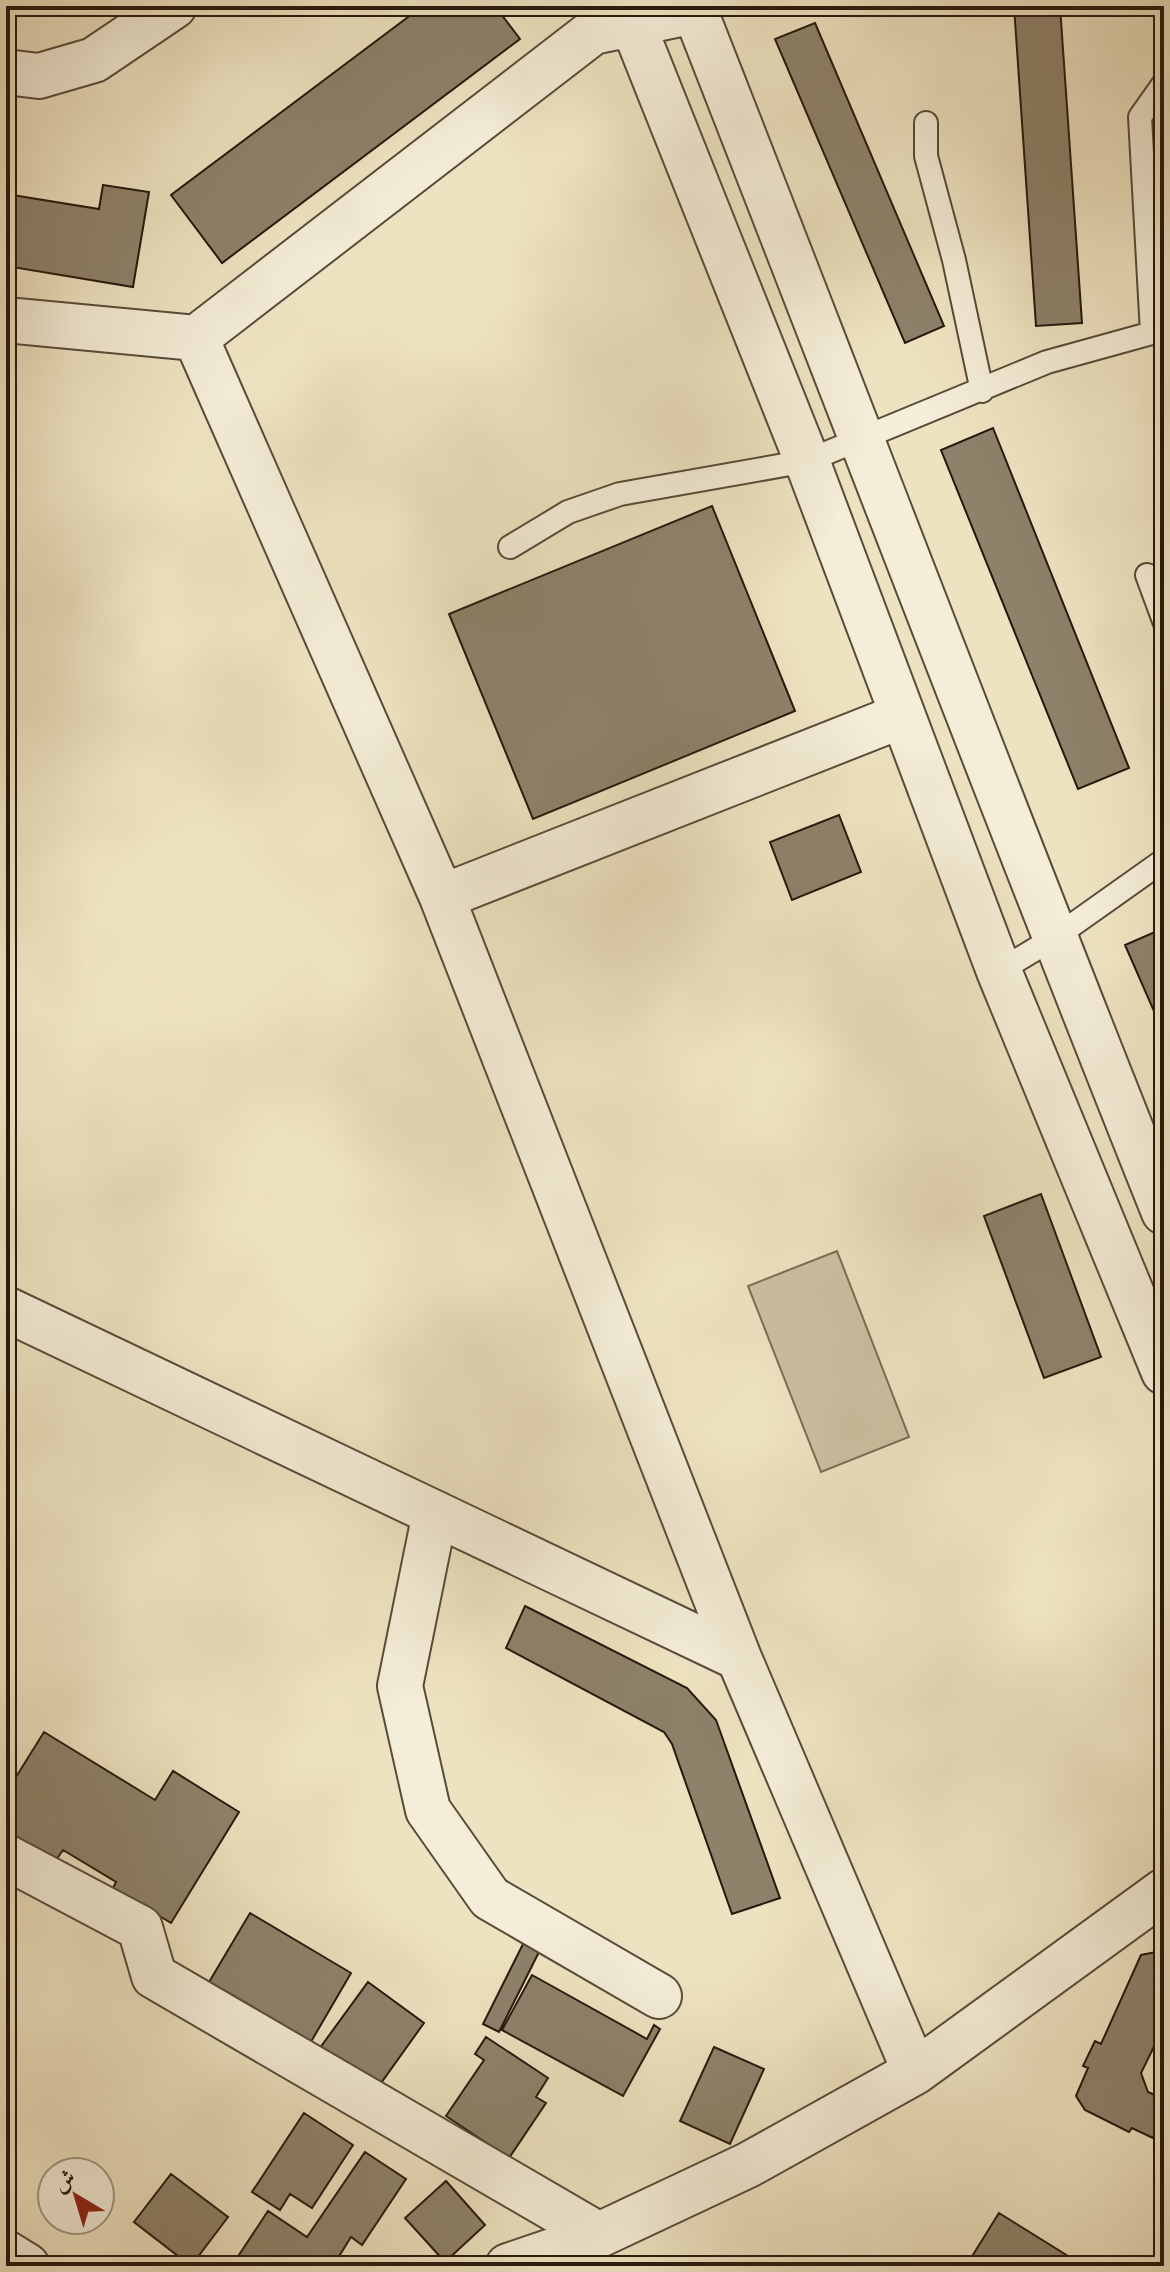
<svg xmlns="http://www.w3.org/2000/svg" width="1170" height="2272" font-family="'IM FELL Double Pica',Amiri,serif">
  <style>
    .green { fill: #ccc0a2; stroke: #7a6c58; stroke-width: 2 }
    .building { fill: #8e826b; stroke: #27180d; stroke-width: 2 }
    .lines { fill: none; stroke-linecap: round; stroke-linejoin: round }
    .service-casing { stroke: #594b3a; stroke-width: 26 }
    .minor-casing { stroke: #594b3a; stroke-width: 48 }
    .service { stroke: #f4edd7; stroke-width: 22 }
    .minor { stroke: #f4edd7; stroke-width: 44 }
  </style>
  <rect width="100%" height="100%" fill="#eee3c1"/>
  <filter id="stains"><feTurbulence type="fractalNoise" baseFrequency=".0025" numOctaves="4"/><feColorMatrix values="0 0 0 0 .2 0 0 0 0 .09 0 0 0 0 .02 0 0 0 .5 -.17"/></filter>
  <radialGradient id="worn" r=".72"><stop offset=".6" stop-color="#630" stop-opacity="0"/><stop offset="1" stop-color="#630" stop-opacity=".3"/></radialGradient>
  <!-- green -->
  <path class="green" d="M 837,1251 L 909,1437 L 821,1472 L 748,1286 Z"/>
  <!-- building -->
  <path class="building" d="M 406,6 L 495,6 L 520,39 L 222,263 L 171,195 L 412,14 Z
    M 1014,6 L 1060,6 L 1082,323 L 1036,326 Z
    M 815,23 L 944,326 L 905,343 L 775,39 Z
    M 103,185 L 149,192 L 133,287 L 6,266 L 6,194 L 99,209 Z
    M 993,428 L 1129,768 L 1078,789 L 941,450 Z
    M 712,506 L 795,711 L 533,819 L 449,614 Z
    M 839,815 L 861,872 L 792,900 L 770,842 Z
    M 1164,928 L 1164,1034 L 1125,945 Z
    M 1041,1194 L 1101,1357 L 1044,1378 L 984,1216 Z
    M 525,1606 L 687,1688 L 716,1720 L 780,1898 L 732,1914 L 672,1744 L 664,1732 L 506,1648 Z
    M 44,1732 L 155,1800 L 173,1771 L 239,1812 L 171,1923 L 113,1888 L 116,1882 L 63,1850 L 54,1863 L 6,1834 L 6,1793 Z
    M 250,1913 L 351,1973 L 301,2059 L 199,1999 Z
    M 524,1942 L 540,1950 L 499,2032 L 483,2024 Z
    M 1156,1952 L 1164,1955 L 1164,2026 L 1141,2073 L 1148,2092 L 1164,2099 L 1164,2136 L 1155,2132 L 1153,2138 L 1132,2128 L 1129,2132 L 1085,2110 L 1076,2096 L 1088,2068 L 1083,2066 L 1095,2041 L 1101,2044 L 1141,1955 Z
    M 532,1975 L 647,2039 L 654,2025 L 660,2029 L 623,2096 L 502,2030 Z
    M 368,1982 L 424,2023 L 371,2097 L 314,2056 Z
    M 486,2037 L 548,2078 L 536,2097 L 546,2103 L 509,2158 L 446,2116 L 484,2060 L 475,2054 Z
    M 714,2047 L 764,2069 L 730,2144 L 680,2121 Z
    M 304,2113 L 353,2145 L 312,2208 L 290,2194 L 280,2210 L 252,2192 Z
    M 365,2152 L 406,2179 L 362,2245 L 351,2237 L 333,2266 L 236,2266 L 233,2264 L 268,2211 L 307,2237 Z
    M 171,2174 L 228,2217 L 191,2266 L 134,2222 Z
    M 446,2181 L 485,2225 L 445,2262 L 405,2218 Z
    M 999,2213 L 1068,2256 L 1061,2266 L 966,2266 Z"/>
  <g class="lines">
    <defs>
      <path id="service" d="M 926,123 L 926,156 L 954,260 L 982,391
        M 510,547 L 568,512 L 620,494 L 807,461 L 1047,362 L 1152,333 L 1140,117 L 1164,83
        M 1147,575 L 1164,621
        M 999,971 L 1054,938 L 1164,860"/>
      <path id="minor" d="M 639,6 L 632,22 L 807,461 L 999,971 L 1164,1372
        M 697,6 L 695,11 C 852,411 1004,813 1164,1212
        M 695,11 L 593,32 L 196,338 L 442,897 L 739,1658 L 915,2072
        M 6,72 L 39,76 L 94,60 L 174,6
        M 6,320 L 196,338
        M 442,897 L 901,716
        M 6,1309 L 739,1658
        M 435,1513 L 400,1686 L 428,1810 L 490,1898 L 659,1996
        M 6,1857 L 140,1928 L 154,1976 L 599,2235
        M 6,2253 L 27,2266
        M 508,2266 L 599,2235 L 748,2165 L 915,2072 L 1164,1891"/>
    </defs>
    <!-- service casing -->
    <use href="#service" class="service-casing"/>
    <!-- minor casing -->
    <use href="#minor" class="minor-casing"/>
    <!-- service -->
    <use href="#service" class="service"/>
    <!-- minor -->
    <use href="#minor" class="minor"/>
  </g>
  <!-- margin -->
  <rect width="1170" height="2272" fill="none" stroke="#eee3c1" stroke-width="32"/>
  <rect x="8" y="8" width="1154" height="2256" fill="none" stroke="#27180d" stroke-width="4"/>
  <rect x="16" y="16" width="1138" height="2240" fill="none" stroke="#27180d" stroke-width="2"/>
  <!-- north arrow -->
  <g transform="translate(76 2196) rotate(322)"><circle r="38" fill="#f4edd7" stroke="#a29886" stroke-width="2"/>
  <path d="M0-6L14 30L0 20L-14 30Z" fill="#8f2418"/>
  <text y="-12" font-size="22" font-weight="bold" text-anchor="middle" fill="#27180d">ش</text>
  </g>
  <rect width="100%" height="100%" filter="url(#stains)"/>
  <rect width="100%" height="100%" fill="url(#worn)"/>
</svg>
